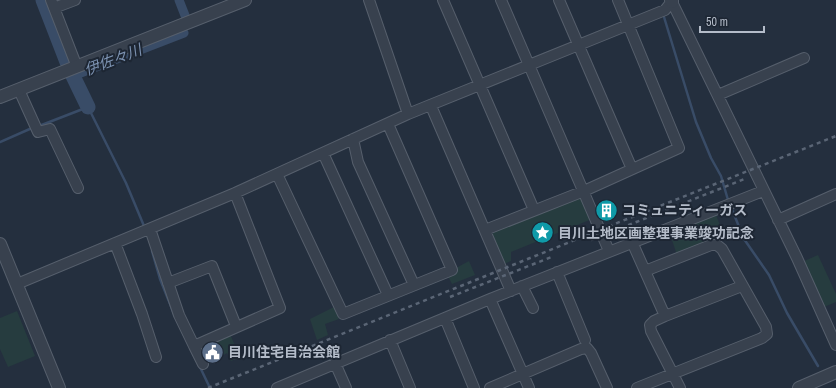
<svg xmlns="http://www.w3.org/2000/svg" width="836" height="388" font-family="'Archivo Narrow','Noto Sans JP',sans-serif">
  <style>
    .green { fill: #263c3f }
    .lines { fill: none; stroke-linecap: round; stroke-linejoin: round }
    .stream { stroke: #394c67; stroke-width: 2.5 }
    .canal { stroke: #394c67; stroke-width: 9 }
    .river { stroke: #394c67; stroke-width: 15 }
    .minor-casing { stroke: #565f6c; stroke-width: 12 }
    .tertiary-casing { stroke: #565f6c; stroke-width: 14 }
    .minor { stroke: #38414e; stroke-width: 10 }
    .tertiary { stroke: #38414e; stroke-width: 12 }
    .rail { stroke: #5a6575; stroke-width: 2.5; stroke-dasharray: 4 4; stroke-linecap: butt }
    .labels { text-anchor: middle; stroke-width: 4; stroke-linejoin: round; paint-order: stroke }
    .poi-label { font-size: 14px; font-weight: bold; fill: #b4bcc9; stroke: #1d2633; text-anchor: start }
    .water-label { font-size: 15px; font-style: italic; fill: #7c92b1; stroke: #1d2633 }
  </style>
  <rect width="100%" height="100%" fill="#242f3e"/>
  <!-- green -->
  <path class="green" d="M 579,198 L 583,199 L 592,219 L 511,252 L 511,261 L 504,264 L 492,236 L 493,232 Z
    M 715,212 L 724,236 L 677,255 L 669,231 Z
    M 818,255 L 836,294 L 836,302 L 824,307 L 802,262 Z
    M 469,261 L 475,275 L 452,284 L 448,276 L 457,273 L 456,268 Z
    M 334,307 L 339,319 L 325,324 L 328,335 L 317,340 L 310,319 Z
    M 17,311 L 35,356 L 8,367 L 0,349 L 0,318 Z
    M 230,334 L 240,357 L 231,361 L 227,353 L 222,356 L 216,343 L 222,340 L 221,338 Z"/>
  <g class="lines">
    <!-- stream -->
    <path class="stream" d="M 664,17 L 696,122 L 711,158 L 721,176 L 728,200
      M 39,126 L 88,107 L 126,183 L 144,226
      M 0,142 L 32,128
      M 731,207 L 744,239 L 769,275 L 787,313 L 818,366
      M 152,251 L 160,279 L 174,314
      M 199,365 L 210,388"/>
    <!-- canal -->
    <path class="canal" d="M 179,0 L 186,18
      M 73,76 L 184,33"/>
    <!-- river -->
    <path class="river" d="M 43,0 L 67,62
      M 73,76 L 88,107"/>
    <defs>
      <path id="minor" d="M 51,0 L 77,67
        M 369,0 L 408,114
        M 443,0 L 534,210
        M 501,0 L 609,251
        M 559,0 L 632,169
        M 672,2 L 797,258 L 836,345
        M 54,8 L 75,0
        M 19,90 L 38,132 L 50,129 L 78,188
        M 718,95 L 804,58
        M 431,106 L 511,291
        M 353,139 L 358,162 L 414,285
        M 323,153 L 388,295
        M 277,174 L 343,314 L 452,270 L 388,124
        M 778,220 L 836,194
        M 150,229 L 179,315 L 194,346 L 280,308 L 235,193
        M 485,230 L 584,191 L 679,148 L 618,0
        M 632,242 L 665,316
        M 115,243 L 142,314 L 156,357
        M 557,272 L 585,340
        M 168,283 L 212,266 L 236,326
        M 17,284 L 235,193 L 408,114 L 665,10 L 673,0
        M 522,286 L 533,308
        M 490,299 L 529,388
        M 445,318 L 474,388
        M 390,340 L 410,388
        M 194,346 L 203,364
        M 335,363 L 346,388
        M 277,388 L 490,299 L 763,191
        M 490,388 L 581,349 L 587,348 L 591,353 L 607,388
        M 637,388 L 762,338 L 767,334 L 766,327 L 722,249 L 717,245 L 711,245 L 645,271
        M 680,388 L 651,331 L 650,325 L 654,321 L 665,316 L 742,286"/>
      <path id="tertiary" d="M 671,0 L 672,2
        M 0,97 L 245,0
        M 0,244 L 59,388
        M 799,388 L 836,372"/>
    </defs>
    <!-- minor casing -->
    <use href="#minor" class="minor-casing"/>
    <!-- tertiary casing -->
    <use href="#tertiary" class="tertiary-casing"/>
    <!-- minor -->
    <use href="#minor" class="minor"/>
    <!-- tertiary -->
    <use href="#tertiary" class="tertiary"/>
    <!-- rail -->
    <path class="rail" d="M 591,240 L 747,178
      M 450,297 L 554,256
      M 208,388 L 607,227 L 836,136"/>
  </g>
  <!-- icons -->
  <defs>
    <symbol id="building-disc" viewBox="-11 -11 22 22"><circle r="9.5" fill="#0f9aa8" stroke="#1d2633"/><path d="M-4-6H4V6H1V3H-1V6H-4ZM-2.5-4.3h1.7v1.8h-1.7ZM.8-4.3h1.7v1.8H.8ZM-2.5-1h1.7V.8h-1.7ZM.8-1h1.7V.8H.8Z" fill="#fff"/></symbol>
    <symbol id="sight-disc" viewBox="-11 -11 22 22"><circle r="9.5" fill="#0f9aa8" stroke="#1d2633"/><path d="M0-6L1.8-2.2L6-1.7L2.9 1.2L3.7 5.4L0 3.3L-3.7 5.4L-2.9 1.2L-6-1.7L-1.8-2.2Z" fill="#fff"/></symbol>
    <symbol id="civic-disc" viewBox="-11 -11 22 22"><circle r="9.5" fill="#5c6f8a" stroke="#1d2633"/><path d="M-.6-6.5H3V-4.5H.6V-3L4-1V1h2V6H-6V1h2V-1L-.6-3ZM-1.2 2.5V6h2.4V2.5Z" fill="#fff"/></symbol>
  </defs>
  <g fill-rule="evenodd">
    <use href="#building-disc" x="594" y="198" width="25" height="25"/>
    <use href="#sight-disc" x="530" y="220" width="25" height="25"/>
    <use href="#civic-disc" x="200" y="340" width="25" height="25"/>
  </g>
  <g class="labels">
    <!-- poi labels -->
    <g class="poi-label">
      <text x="622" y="215">コミュニティーガス</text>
      <text x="558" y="238">目川土地区画整理事業竣功記念</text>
      <text x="228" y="357">目川住宅自治会館</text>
    </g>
    <!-- water labels -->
    <g class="water-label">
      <text transform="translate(113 60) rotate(-21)" y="5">伊佐々川</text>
    </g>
  </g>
  <!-- scale -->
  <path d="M700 26v6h64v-6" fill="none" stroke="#b4bcc9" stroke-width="2"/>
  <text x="706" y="26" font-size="12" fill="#b4bcc9" stroke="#1d2633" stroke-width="3" paint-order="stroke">50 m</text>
</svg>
